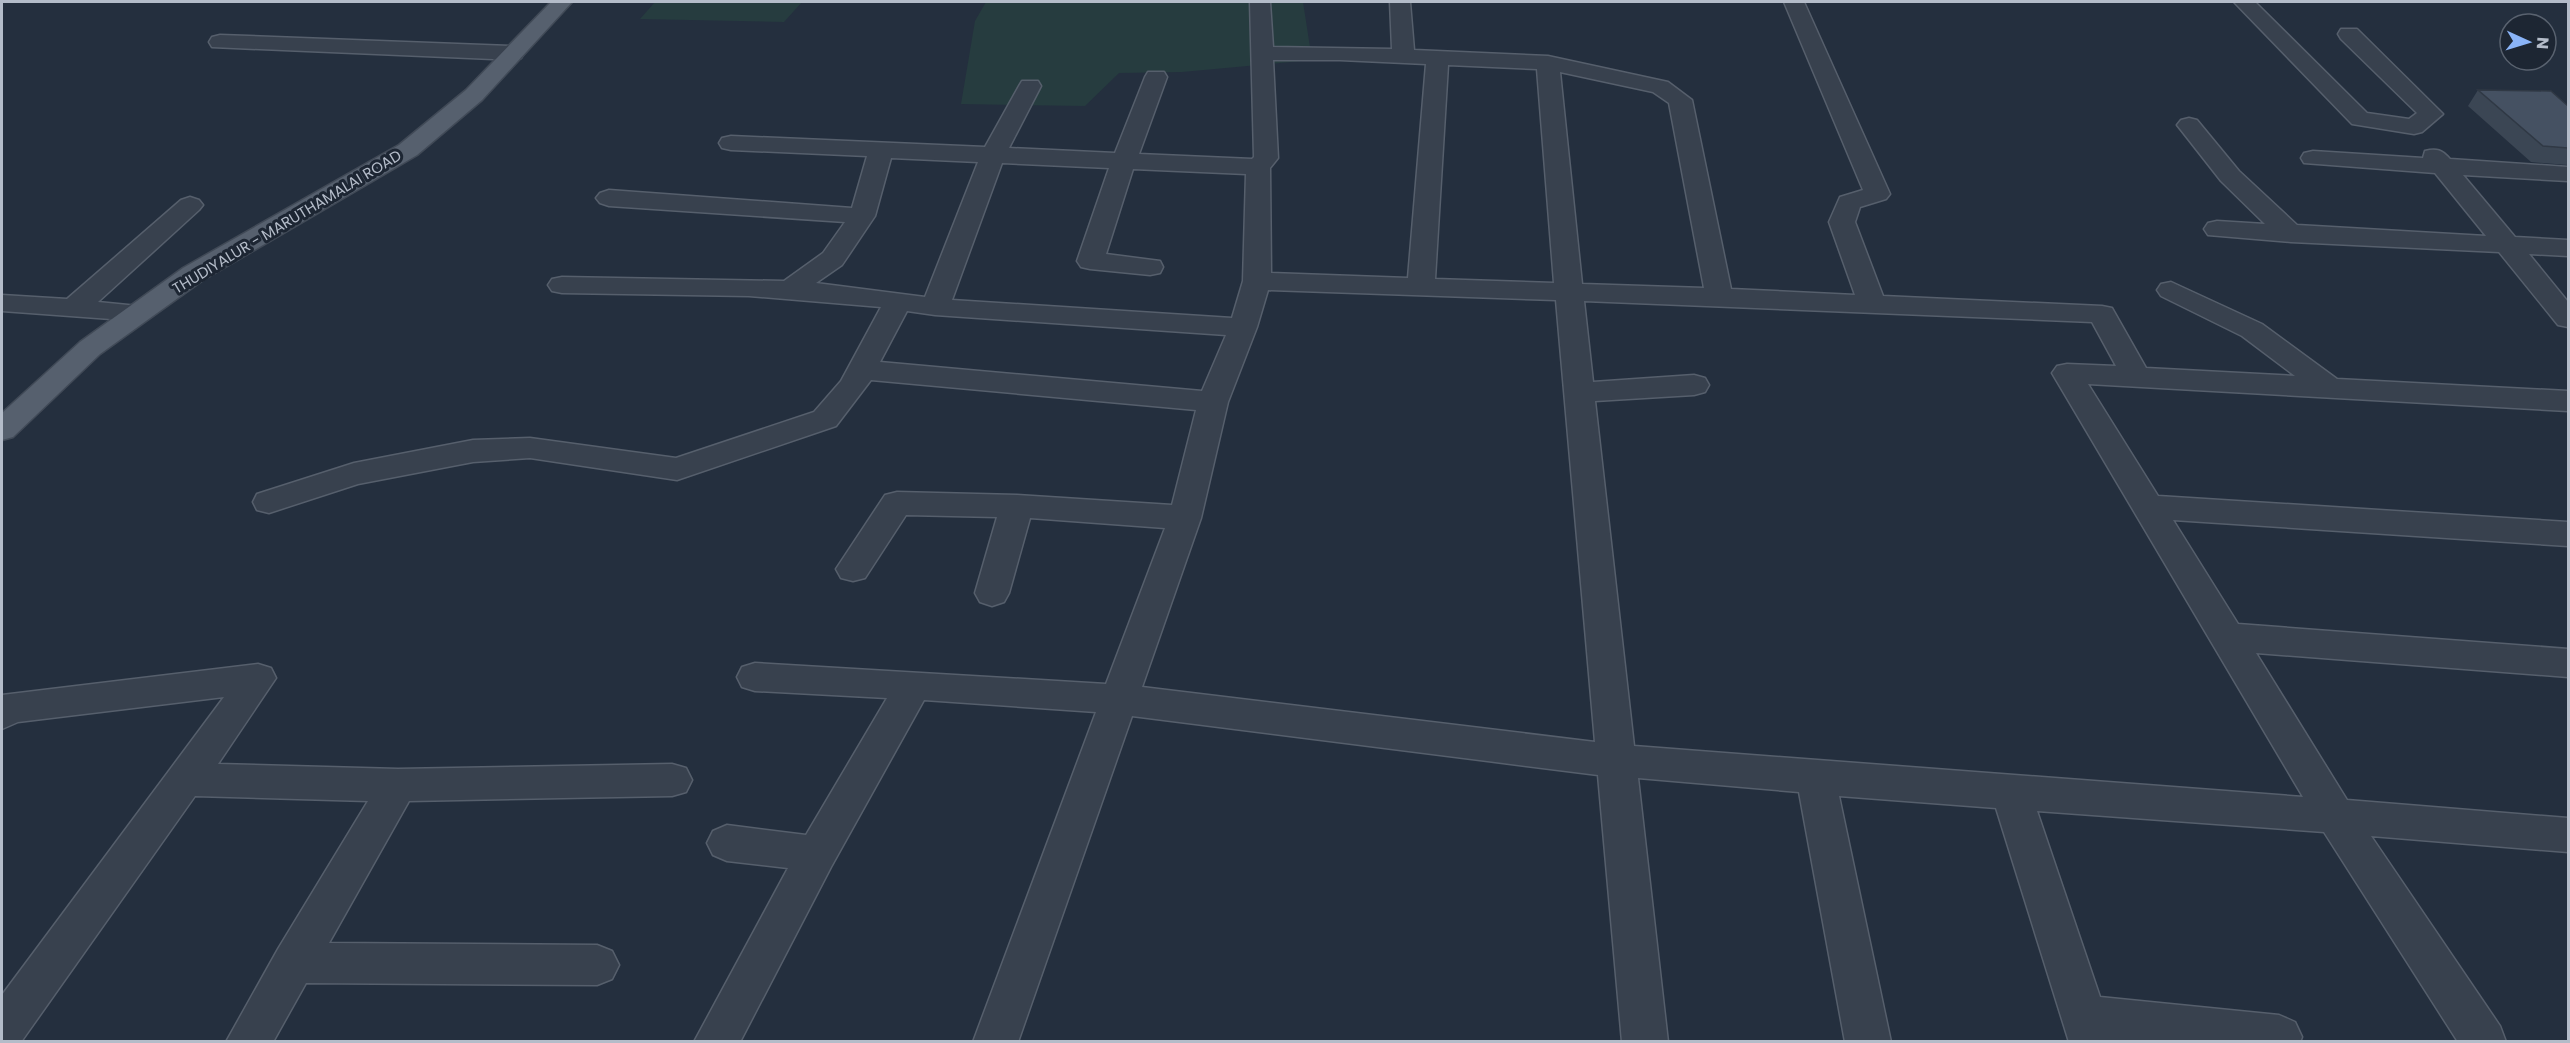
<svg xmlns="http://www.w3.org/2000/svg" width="2570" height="1043" font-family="Poppins,sans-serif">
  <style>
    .green { fill: #263c3f }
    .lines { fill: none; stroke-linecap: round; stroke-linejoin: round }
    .minor-casing { stroke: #565f6c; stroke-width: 3 }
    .major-casing { stroke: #414a57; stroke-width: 3 }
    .minor { fill: #38414e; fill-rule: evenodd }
    .major { fill: #56606e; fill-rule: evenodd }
    .wall { fill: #3b4654 }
    .building { fill: #455162; stroke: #303945; stroke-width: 1.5 }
    .labels { text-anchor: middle; stroke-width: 6; stroke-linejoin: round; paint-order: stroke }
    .far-street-label { font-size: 15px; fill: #b4bcc9; stroke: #1d2633 }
  </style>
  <rect width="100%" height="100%" fill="#242f3e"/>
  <!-- green -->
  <path class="green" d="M 655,2 L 802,2 L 784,22 L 640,19 Z
    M 986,2 L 1303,2 L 1312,60 L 1182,72 L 1119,73 L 1085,106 L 961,104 L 975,21 Z"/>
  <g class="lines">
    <defs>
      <path id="minor" d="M 1250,2 L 1270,2 L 1273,47 L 1392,49 L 1390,2 L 1410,2 L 1414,50 L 1548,56 L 1668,82 L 1692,100 L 1731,289 L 1855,295 L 1829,222 L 1840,197 L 1863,190 L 1784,2 L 1804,2 L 1890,194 L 1886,199 L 1860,207 L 1855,222 L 1883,296 L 2102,306 L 2112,308 L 2146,368 L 2295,376 L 2242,336 L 2161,296 L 2157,290 L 2161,284 L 2171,282 L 2262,324 L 2337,379 L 2568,391 L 2568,411 L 2088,384 L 2158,496 L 2568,522 L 2568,546 L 2173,520 L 2238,624 L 2568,649 L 2568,677 L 2256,653 L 2347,800 L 2568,818 L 2568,852 L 2371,836 L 2500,1026 L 2506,1042 L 2458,1042 L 2324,832 L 2037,811 L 2100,997 L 2279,1015 L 2295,1022 L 2302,1037 L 2300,1042 L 2069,1042 L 1996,808 L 1839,796 L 1891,1042 L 1845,1042 L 1799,792 L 1638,778 L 1668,1042 L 1622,1042 L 1598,775 L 1132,716 L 1018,1042 L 973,1042 L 1096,712 L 924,700 L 831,867 L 740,1042 L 694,1042 L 788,868 L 727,861 L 713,855 L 707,843 L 713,831 L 727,825 L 806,835 L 887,698 L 755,691 L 742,687 L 737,677 L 742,667 L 755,663 L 1106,684 L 1165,528 L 1030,518 L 1009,593 L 1004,602 L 992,606 L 980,602 L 975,593 L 997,517 L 906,515 L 865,578 L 853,581 L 841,578 L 836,569 L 885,495 L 897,492 L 1017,495 L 1172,505 L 1196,410 L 871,380 L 836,426 L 677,480 L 530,458 L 473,462 L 358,484 L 269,513 L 257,510 L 253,502 L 257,494 L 354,463 L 473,440 L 530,438 L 676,458 L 814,412 L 841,381 L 881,307 L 749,296 L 562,293 L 552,291 L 548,285 L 552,279 L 562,277 L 784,281 L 823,253 L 845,222 L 609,206 L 600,203 L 596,198 L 600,193 L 609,190 L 852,208 L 867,156 L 731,150 L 722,148 L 719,143 L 722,138 L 731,136 L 985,147 L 1019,86 L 1022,81 L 1038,81 L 1041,86 L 1009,148 L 1115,153 L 1145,77 L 1148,72 L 1164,72 L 1167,77 L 1139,154 L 1252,159 L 1254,157 ZM 1273,60 L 1340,60 L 1426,64 L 1408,278 L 1271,273 L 1270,168 L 1278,158 ZM 1448,65 L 1537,69 L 1554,283 L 1435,279 ZM 1560,72 L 1653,92 L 1669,103 L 1704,288 L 1582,284 ZM 891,158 L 978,162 L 925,297 L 816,283 L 842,265 L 875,216 ZM 1002,163 L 1109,168 L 1077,261 L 1081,267 L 1090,269 L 1150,275 L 1160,273 L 1163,267 L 1160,261 L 1106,254 L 1133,169 L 1246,174 L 1243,281 L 1232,318 L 952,300 ZM 1268,290 L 1556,300 L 1595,742 L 1142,687 L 1201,518 L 1228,402 L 1257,327 ZM 1584,301 L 2092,322 L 2116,366 L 2067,364 L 2057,366 L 2052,373 L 2303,797 L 1634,746 L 1595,401 L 1694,395 L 1705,392 L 1709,385 L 1705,378 L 1694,375 L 1593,382 ZM 907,311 L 935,315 L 1226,335 L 1202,391 L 880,362 Z
        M 2234,2 L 2255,2 L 2367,113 L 2409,119 L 2417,113 L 2341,39 L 2338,34 L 2341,29 L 2357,29 L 2443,114 L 2422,132 L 2414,134 L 2352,124 Z
        M 220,35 L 513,46 L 521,48 L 524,53 L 521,58 L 513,60 L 212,47 L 209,42 L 212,37 Z
        M 2189,118 L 2197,120 L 2239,171 L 2297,225 L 2486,236 L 2435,173 L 2304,163 L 2301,158 L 2304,153 L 2313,151 L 2423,158 L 2425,151 C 2437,148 2442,150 2450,159 L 2568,167 L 2568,181 L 2463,175 L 2515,237 L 2568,240 L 2568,256 L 2529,254 L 2568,302 L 2568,327 L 2558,325 L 2499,252 L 2291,242 L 2208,235 L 2204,229 L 2208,223 L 2217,221 L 2265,224 L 2221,181 L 2181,130 L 2177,125 L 2181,120 Z
        M 190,197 L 199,200 L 203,205 L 199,210 L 98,302 L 148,307 L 152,313 L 148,319 L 138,321 L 2,311 L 2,295 L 67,299 L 181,200 Z
        M 258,664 L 271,668 L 276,678 L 218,764 L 398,769 L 672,764 L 686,768 L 692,780 L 686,792 L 672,796 L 409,801 L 329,943 L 597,945 L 612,951 L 619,965 L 612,979 L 597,985 L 306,983 L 273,1042 L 226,1042 L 278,949 L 368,801 L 195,796 L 21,1042 L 2,1042 L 2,995 L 224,697 L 18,722 L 2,729 L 2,695 Z"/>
      <path id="major" d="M 551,2 L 572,2 L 482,100 L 417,155 L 203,280 L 100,354 L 13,437 L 2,440 L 2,413 L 80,342 L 183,268 L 399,145 L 466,90 Z"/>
    </defs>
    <!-- minor casing -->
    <use href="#minor" class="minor-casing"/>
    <!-- major casing -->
    <use href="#major" class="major-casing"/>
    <!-- minor -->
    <use href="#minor" class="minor"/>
    <!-- major -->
    <use href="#major" class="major"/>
  </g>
  <!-- wall -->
  <path class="wall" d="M 2478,90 L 2568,106 L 2568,166 L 2568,165 L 2531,162 L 2468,106 Z"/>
  <!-- building -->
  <path class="building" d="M 2478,90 L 2551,91 L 2568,106 L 2568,148 L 2543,146 Z"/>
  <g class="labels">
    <!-- far-street labels -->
    <g class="far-street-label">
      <text transform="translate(287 222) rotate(-31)" y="5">THUDIYALUR - MARUTHAMALAI ROAD</text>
    </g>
  </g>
  <!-- border -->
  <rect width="2570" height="1043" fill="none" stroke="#b4bcc9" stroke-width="6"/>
  <!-- north arrow -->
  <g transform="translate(2528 42) rotate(94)"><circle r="28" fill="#1d2633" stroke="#59626f" stroke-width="1.5"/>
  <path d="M0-4.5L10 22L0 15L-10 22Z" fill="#8ab4f8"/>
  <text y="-9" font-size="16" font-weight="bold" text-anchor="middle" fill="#b4bcc9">N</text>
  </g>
</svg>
